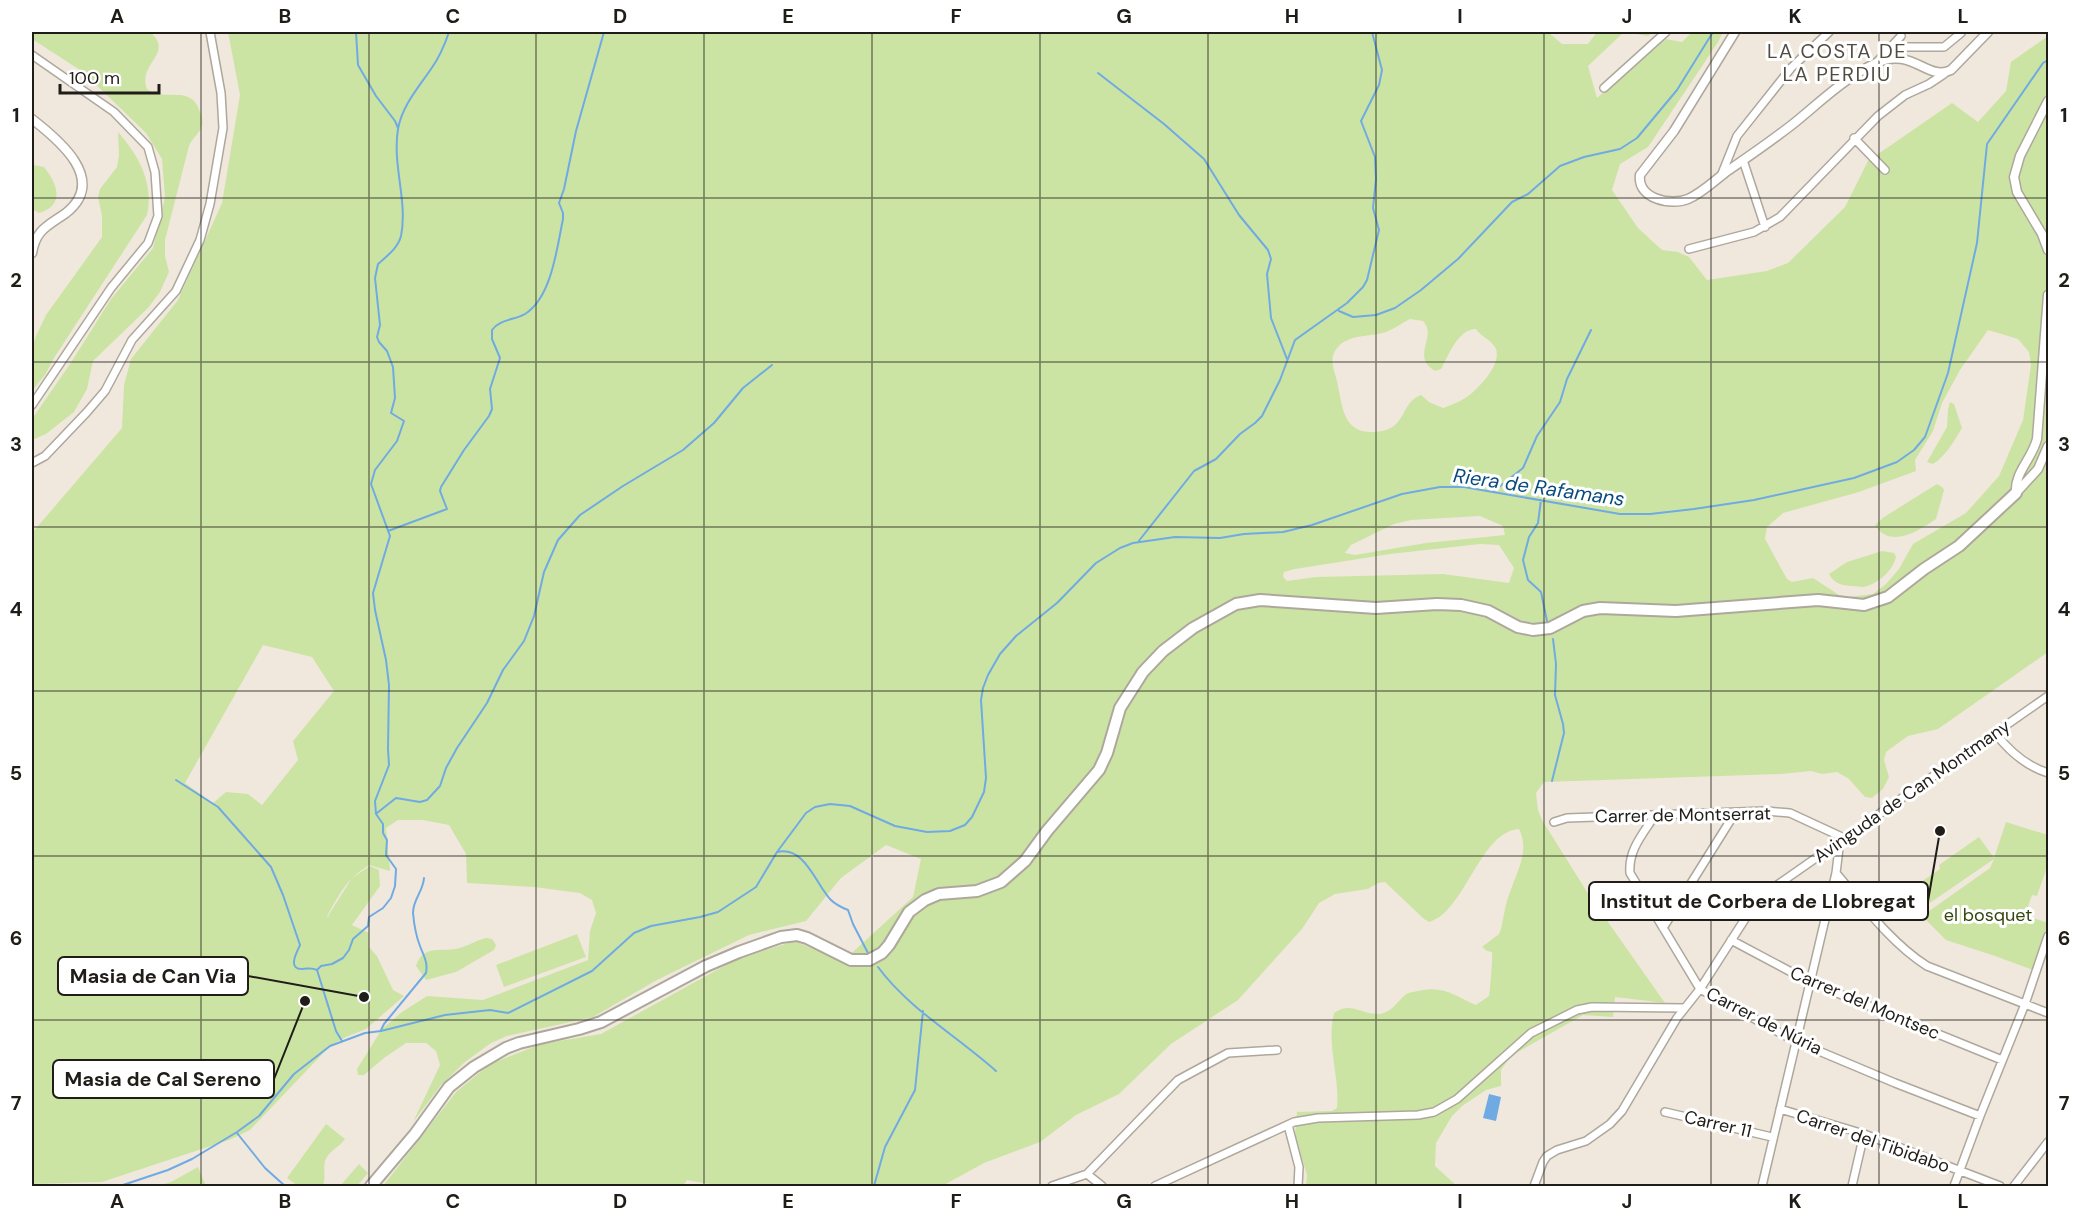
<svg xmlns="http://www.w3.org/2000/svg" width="2080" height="1218" font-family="'DM Sans',sans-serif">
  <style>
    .green { fill: #cce4a3; fill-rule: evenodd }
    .water { fill: #70aae3 }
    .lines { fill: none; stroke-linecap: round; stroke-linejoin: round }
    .stream { stroke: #70aae3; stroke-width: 2 }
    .minor-casing { stroke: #aea79c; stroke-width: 10 }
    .tertiary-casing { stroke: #aea79c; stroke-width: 11 }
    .secondary-casing { stroke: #aea79c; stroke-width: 14 }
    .minor { stroke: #fff; stroke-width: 7 }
    .tertiary { stroke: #fff; stroke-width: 8 }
    .secondary { stroke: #fff; stroke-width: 10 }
    .grid { fill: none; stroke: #201d19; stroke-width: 1.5; stroke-opacity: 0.55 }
    .labels { text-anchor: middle; stroke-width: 6; stroke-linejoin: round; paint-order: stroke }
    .street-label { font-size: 18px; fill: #201d19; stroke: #fff }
    .park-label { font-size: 18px; fill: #35460f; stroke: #fff }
    .neighbourhood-label { font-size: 20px; letter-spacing: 1.5px; fill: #524b42; stroke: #fff }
    .water-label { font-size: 20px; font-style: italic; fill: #094b80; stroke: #fff }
    .leader { fill: none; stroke: #201d19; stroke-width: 2 }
    .callout-dot { fill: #201d19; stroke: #fff; stroke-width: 2 }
    .callout { fill: #fff; stroke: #201d19; stroke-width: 2 }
    .callout-label { font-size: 20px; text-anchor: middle; font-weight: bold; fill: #201d19 }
    .neatline { fill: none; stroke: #201d19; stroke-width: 2 }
    .grid-label { font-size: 20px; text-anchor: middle; font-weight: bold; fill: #201d19 }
  </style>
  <rect width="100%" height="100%" fill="#f0e8dd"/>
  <!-- green -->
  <path class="green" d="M 32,32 L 150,32 C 175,53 137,64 147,89 C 166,103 191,83 200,112 C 202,116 203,121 202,126 C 200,133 192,138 189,146 L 165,240 L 165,256 L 169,272 L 160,292 L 148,308 L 93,361 L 87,389 L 74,412 L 46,434 L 32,440 L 32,419 L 72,361 L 111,299 L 153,248 L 165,197 L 162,159 L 146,133 L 83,72 L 32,39 Z
    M 228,32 L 1548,32 L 1562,44 L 1588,44 L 1597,32 L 1653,32 L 1648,36 L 1624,32 L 1588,66 L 1597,98 L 1666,39 L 1682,42 L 1692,32 L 1723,32 L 1718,42 L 1648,147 L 1620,164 L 1612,190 L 1638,228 L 1662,250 L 1678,252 L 1689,257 L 1707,280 L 1767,271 L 1788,263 L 1845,207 L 1868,161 L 1952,103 L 1978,122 L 2006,91 L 2011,62 L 2048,36 L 2048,652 L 1938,729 L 1908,736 L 1886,752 L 1884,760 L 1889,777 L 1883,789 L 1872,798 L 1865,797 L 1849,779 L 1837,772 L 1822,774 L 1811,771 L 1781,774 L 1544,782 L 1536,793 L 1538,810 L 1542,820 L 1589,895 L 1665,1003 L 1615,997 L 1613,1017 L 1583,1015 L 1518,1052 L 1508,1060 L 1501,1070 L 1501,1086 L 1486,1090 L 1462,1106 L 1452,1116 L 1436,1143 L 1435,1166 L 1457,1186 L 1306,1186 L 1307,1175 L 1295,1136 L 1297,1112 L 1332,1111 L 1337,1108 C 1340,1077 1326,1044 1334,1013 C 1351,1001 1360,1014 1379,1014 C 1391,1013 1397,1002 1405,995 C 1409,992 1414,992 1418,991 C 1445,985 1454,996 1476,1005 L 1489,996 C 1490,992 1493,954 1492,952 L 1487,951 L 1482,947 L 1499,934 L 1501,929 C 1504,917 1505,904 1510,892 C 1517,871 1530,851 1519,829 C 1480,831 1465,912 1429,922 L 1424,919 L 1385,882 L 1378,883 L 1368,889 L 1335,894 L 1319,903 L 1302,929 L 1238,1000 L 1171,1044 L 1119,1094 L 1076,1115 L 1040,1142 L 984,1163 L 942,1186 L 816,1186 L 815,1184 C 773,1189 728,1189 687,1180 L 683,1186 L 383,1186 L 456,1092 L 490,1064 L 541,1044 L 601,1034 L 733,961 L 794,941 L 843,961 L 913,897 L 921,859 L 886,845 L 841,878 L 806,921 L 749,935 L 657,980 L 593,1017 L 507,1036 L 491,1043 L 465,1062 L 441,1085 L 413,1122 L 440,1065 L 436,1051 L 426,1043 L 406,1043 L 384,1058 L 364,1075 L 358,1075 L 357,1069 L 382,1029 L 402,1012 L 427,996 L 483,1000 L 588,960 L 590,931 L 596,913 L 592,900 L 580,893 L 534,887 L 467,883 L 466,854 L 449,825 L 423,820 L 398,820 L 386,828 L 390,871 L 369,865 C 345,881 341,892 327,916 L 331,918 L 328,916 L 352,878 L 370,866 L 379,870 L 380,886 L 352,925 L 369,933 L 369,947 L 377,956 L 393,990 L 404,996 L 366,1029 L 346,1037 L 330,1046 L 250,1130 L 229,1140 L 102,1182 L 32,1184 L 32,533 L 122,428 L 124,385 L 131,359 L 178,300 L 222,203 L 240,95 ZM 1410,319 L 1423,321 C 1438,337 1410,356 1435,371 L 1441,369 C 1449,355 1458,329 1476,329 C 1481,337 1492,340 1496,349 C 1501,364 1482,384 1472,393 C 1464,400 1454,404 1443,408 L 1429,402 L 1421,395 C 1401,402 1406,427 1382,431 C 1343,438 1343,409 1337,381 C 1334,369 1328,358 1338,347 C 1349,334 1371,337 1386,332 C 1394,329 1402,323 1410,319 ZM 1988,330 L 2018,339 L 2029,352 L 2031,365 L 2023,420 L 1999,476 L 1966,513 L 1913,544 L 1899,569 L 1886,584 L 1873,594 L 1849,597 L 1839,595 L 1813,578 L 1792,582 L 1787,579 L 1765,539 L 1767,527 L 1783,513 L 1859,492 L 1916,471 L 1915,460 L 1933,431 L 1942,403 L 1960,370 ZM 1480,516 L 1503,526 L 1505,535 L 1426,543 L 1355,555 L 1345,553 L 1351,545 L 1394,524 L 1411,520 ZM 1480,544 L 1499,545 L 1514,568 L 1509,583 L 1443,574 L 1316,577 L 1287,581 L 1283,577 L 1284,572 L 1295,569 L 1390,554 ZM 263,645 L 312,657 L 334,691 L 293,741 L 298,760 L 262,805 L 248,794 L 226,792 L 213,803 L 185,783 Z
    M 118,132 C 139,156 154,183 147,215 L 54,358 L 45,375 L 32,391 L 32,348 L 36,336 L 46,315 L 102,237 L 102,216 L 98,197 L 100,189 L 117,167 L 119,155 Z
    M 34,165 L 44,167 C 57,183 66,205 39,213 L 32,209 L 32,167 Z
    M 1950,402 L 1954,404 L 1962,428 C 1954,441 1946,456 1933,464 L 1927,462 L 1947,427 L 1948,409 Z
    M 1937,484 L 1942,487 L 1944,490 L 1936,519 C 1920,530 1890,550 1875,525 L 1884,517 Z
    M 1882,551 L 1894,553 L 1896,557 C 1893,570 1880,582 1867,586 C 1863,588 1858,586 1853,586 C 1842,585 1835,585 1829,574 L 1847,562 Z
    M 2006,822 L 2048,835 L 2048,864 L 2037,896 L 2032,895 L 2025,915 L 2048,923 L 2033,970 L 1995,956 L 1946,940 L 1922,916 L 1990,868 L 1994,859 L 1924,907 L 1912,888 L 1940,869 L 1939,865 L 1979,837 L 1994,858 Z
    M 577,934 L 586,957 L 504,987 L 496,965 Z
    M 486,938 L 492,939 L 496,945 L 494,950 L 456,972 L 426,980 L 416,966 C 423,943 443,953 460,948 C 470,945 477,940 486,938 Z
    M 326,1124 L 345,1139 C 340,1147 328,1151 325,1161 C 323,1169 326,1177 323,1186 L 298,1186 L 287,1178 Z
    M 359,1164 L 368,1173 L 357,1186 L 340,1186 Z
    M 198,1167 L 206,1186 L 157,1186 L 171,1182 Z"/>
  <!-- water -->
  <path class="water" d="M 1489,1094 L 1501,1097 L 1496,1121 L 1483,1118 Z"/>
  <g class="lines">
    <!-- stream -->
    <path class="stream" d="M 356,32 L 358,65 L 376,96 L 395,121 L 398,128
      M 1098,73 L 1164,124 L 1204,159 L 1239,215 L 1268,250 L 1271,259 L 1267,274 L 1271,318 L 1287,359
      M 1339,311 L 1353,317 L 1376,315 L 1395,308 L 1421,290 L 1458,259 L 1512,202 L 1528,194 L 1560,166 L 1584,157 L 1620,149 L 1637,138 L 1677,90 L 1713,32
      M 1494,491 L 1523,468 L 1537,436 L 1560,402 L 1567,379 L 1591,330
      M 1541,500 L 1538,523 L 1529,537 L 1523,560 L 1528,580 L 1541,592 L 1547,621
      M 388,531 L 447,509 L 440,491 L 441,487 L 464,450 L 489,416 L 492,409 L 490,389 L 500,358 L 492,339 L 492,330 C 500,319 515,320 525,314 C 552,297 557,247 563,219 L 563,213 L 559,203 L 564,189 L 576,131 L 604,32
      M 1138,542 L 1194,471 L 1216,459 L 1240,434 L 1255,423 L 1262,416 L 1280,380 L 1295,340 L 1347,303 L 1363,287 L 1367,280 L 1379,230 L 1373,208 L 1376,179 L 1375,157 L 1361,121 L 1379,85 L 1382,70 L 1372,32
      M 176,780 L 218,807 L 271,867 L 283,895 L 300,945 C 297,952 287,969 302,969 C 309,969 310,967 317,970
      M 1552,781 L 1564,733 L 1563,724 L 1555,695 L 1556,664 L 1553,639
      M 377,813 L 396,798 L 420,802 L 427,800 L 440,786 L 446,768 L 457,748 L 487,703 L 503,670 L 524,641 L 534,616 L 544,572 L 558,540 L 580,515 L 623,486 L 683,450 L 714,423 L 743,388 L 772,365
      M 777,852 C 805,845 816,885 831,900 C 836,905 843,908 848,910 L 853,924 L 869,955
      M 878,967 C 909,1009 957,1036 996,1071
      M 381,1030 L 384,1024 L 426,973 C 428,962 424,957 420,946 C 416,936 414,924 413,913 C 413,899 423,892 424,878
      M 342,1041 L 336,1031 L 317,970 L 321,966 L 332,964 L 343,958 L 349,950 L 353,939 L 368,926 L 369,917 L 383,908 L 391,898 L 395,886 L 396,869 L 386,855 L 387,840 L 383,833 L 383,824 L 376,814 L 375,801 L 389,765 L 388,749 L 389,685 L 386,660 L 375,610 L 373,593 L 390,536 L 371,484 L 375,470 L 397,441 L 404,421 L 391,413 L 395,398 L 393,367 L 387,351 L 379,342 L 377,337 L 380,325 L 375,278 L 378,264 C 387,256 398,248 401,236 C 408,201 392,165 398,129 C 402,106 418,88 431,69 C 439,58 445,44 449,32
      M 237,1133 L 265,1168 L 285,1186
      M 120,1186 L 168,1170 L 192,1159 L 237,1132 L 259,1116 L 294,1074 L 330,1046 L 365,1033 L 381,1031 L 445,1015 L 490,1010 L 508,1013 L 592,971 L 634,933 L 651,926 L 700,917 L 718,912 L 756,887 L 777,852 L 806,813 L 815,807 L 830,804 L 850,806 L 895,826 L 927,832 L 950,831 L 965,825 L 972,817 L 984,792 L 986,778 L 981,700 L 983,688 L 988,675 L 1000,654 L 1016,636 L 1057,603 L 1096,563 L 1120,548 L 1133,543 L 1175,537 L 1220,538 L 1244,534 L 1283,532 L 1312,525 L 1402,494 L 1440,487 L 1464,487 L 1620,514 L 1650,514 L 1694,509 L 1754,500 L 1854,478 L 1897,462 L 1914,450 L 1925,437 L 1948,373 L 1977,243 L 1987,144 L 2043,63 L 2048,60
      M 874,1186 L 885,1147 L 915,1090 L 923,1011"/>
    <defs>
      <path id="minor" d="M 1905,47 L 1944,47 L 1961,33
        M 32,55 L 114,112 L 148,147 L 155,172 L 158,216 L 148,243 L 111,288 L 32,405
        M 1877,62 L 1901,36
        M 1604,88 L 1666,32
        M 1854,138 L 1885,170
        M 1743,160 L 1765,227
        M 1721,176 L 1737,136 L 1791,68 L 1829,32
        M 1689,249 L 1754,232 L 1780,217 L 1878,116 L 1905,95 L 1929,84 L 1944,74
        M 32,463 L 45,456 L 87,412 L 105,391 L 132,340 L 176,291 L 200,240 L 210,204 L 223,128 L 221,93 L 210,32
        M 1996,734 C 2010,752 2026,766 2048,773
        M 1655,815 C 1643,834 1628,850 1630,873 L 1700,989 L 1795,1041 L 1895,1083 L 1980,1116
        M 1554,822 L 1567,818 L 1766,811 L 1790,813 L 1844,838
        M 1836,873 C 1864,906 1891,943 1927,966 L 2048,1013
        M 1663,928 L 1735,813
        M 1731,940 L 1810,982 L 2002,1060
        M 1780,1109 L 1864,1134 L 2000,1186
        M 1665,1112 L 1772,1137
        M 1288,1125 L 1299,1167 L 1298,1186
        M 1087,1174 L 1102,1186
        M 1052,1186 L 1087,1174 L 1178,1080 L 1228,1053 L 1277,1050
        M 1155,1186 L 1294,1122 L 1318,1118 L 1418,1115 L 1434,1112 L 1457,1099 L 1531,1033 L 1577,1010 L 1592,1007 L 1684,1008
        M 1534,1186 L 1543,1162 L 1547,1156 L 1557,1150 L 1586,1141 L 1610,1124 L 1622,1111 L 1677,1018 L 1700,989 L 1752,908 L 1763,895 L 2048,696
        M 1762,1186 L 1836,873 L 1840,840
        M 1852,1186 L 1864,1134
        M 1954,1186 L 1980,1116 L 2025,1004 L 2048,936
        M 2014,1186 L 2048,1142"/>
      <path id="tertiary" d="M 1735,32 L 1674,131 L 1640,175 C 1637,199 1671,206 1688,199 C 1702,193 1714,181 1726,172 C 1748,157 1771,141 1793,124 C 1819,103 1843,79 1874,64 C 1912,45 1927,82 1951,70 L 1988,32
        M 2048,101 L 2020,156 L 2014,177 L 2017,192 L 2042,234 L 2048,250
        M 32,119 C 59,140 108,180 66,213 C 48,226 36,229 32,253
        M 2016,493 C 2014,473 2032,459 2037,439 L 2048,295
        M 2016,493 L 2038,469 L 2048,446"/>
      <path id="secondary" d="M 371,1186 L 415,1134 L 449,1087 L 474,1067 L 506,1048 L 519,1043 L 579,1029 L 601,1022 L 706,966 L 739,952 L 781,937 L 797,935 L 807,938 L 851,960 L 869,960 L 882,953 L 889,945 L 909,912 L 925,900 L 939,894 L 977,891 L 1001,882 L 1025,861 L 1047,831 L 1099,770 L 1107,753 L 1120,708 L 1143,672 L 1163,651 L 1193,628 L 1236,604 L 1260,600 L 1376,608 L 1437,604 L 1461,605 L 1488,611 L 1518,627 L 1533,630 L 1550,628 L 1583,611 L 1600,608 L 1676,611 L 1818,600 L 1864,605 L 1888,597 L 1924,569 L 1959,546 L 2016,493"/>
    </defs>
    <!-- minor casing -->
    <use href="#minor" class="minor-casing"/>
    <!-- tertiary casing -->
    <use href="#tertiary" class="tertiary-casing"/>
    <!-- secondary casing -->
    <use href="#secondary" class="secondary-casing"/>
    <!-- minor -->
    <use href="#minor" class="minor"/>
    <!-- tertiary -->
    <use href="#tertiary" class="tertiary"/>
    <!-- secondary -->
    <use href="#secondary" class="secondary"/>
  </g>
  <!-- grid -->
  <path class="grid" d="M 201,32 L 201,1186M 369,32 L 369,1186M 536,32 L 536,1186M 704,32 L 704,1186M 872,32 L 872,1186M 1040,32 L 1040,1186M 1208,32 L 1208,1186M 1376,32 L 1376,1186M 1544,32 L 1544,1186M 1711,32 L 1711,1186M 1879,32 L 1879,1186M 32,198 L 2048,198M 32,362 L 2048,362M 32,527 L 2048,527M 32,691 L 2048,691M 32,856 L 2048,856M 32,1020 L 2048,1020"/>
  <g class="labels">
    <!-- street labels -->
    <g class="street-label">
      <text transform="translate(1912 791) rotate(-35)" y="6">Avinguda de Can Montmany</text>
      <text transform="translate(1683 815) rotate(-1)" y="6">Carrer de Montserrat</text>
      <text transform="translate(1865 1003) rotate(23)" y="6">Carrer del Montsec</text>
      <text transform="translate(1764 1021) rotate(27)" y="6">Carrer de Núria</text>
      <text transform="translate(1718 1124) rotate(13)" y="6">Carrer 11</text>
      <text transform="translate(1873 1141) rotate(19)" y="6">Carrer del Tibidabo</text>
    </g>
    <!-- park labels -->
    <g class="park-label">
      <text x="1988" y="921">el bosquet</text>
    </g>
    <!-- neighbourhood labels -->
    <g class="neighbourhood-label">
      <text x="1837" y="58">LA COSTA DE<tspan x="1837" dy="23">LA PERDIU</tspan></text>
    </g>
    <!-- water labels -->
    <g class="water-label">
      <text transform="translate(1539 487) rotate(8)" y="7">Riera de Rafamans</text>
    </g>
  </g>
  <!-- callouts -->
  <path class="leader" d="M1940 831L1928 901M364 997L248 976M305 1001L274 1079"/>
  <g class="callout-dot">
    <circle cx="1940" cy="831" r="6"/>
    <circle cx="364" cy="997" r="6"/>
    <circle cx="305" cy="1001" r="6"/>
  </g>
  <g class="callout">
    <rect x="1589" y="882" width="339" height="38" rx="6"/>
    <rect x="58" y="957" width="190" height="38" rx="6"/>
    <rect x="53" y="1060" width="221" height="38" rx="6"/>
  </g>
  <g class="callout-label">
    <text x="1758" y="908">Institut de Corbera de Llobregat</text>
    <text x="153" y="983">Masia de Can Via</text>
    <text x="163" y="1086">Masia de Cal Sereno</text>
  </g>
  <!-- border -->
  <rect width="2080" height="1218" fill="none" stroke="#ffffff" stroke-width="66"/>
  <!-- scale -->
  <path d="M60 84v9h99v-9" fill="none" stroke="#201d19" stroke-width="3"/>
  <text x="69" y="84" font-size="18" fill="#201d19" stroke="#ffffff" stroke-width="4.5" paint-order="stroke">100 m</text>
  <rect x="33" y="33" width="2014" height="1152" class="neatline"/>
  <g class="grid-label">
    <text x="117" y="23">A</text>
    <text x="285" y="23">B</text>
    <text x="453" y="23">C</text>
    <text x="620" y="23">D</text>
    <text x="788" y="23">E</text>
    <text x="956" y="23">F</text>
    <text x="1124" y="23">G</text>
    <text x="1292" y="23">H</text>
    <text x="1460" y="23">I</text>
    <text x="1627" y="23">J</text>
    <text x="1795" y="23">K</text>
    <text x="1963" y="23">L</text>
    <text x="16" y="122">1</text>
    <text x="2064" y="122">1</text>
    <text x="16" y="287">2</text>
    <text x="2064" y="287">2</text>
    <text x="16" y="451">3</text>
    <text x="2064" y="451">3</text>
    <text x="16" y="616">4</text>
    <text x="2064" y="616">4</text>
    <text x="16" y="780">5</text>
    <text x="2064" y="780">5</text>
    <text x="16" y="945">6</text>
    <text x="2064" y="945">6</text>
    <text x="16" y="1110">7</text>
    <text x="2064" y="1110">7</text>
    <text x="117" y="1208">A</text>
    <text x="285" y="1208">B</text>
    <text x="453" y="1208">C</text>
    <text x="620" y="1208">D</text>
    <text x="788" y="1208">E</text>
    <text x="956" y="1208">F</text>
    <text x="1124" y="1208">G</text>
    <text x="1292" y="1208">H</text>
    <text x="1460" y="1208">I</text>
    <text x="1627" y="1208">J</text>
    <text x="1795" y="1208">K</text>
    <text x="1963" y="1208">L</text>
  </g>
</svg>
